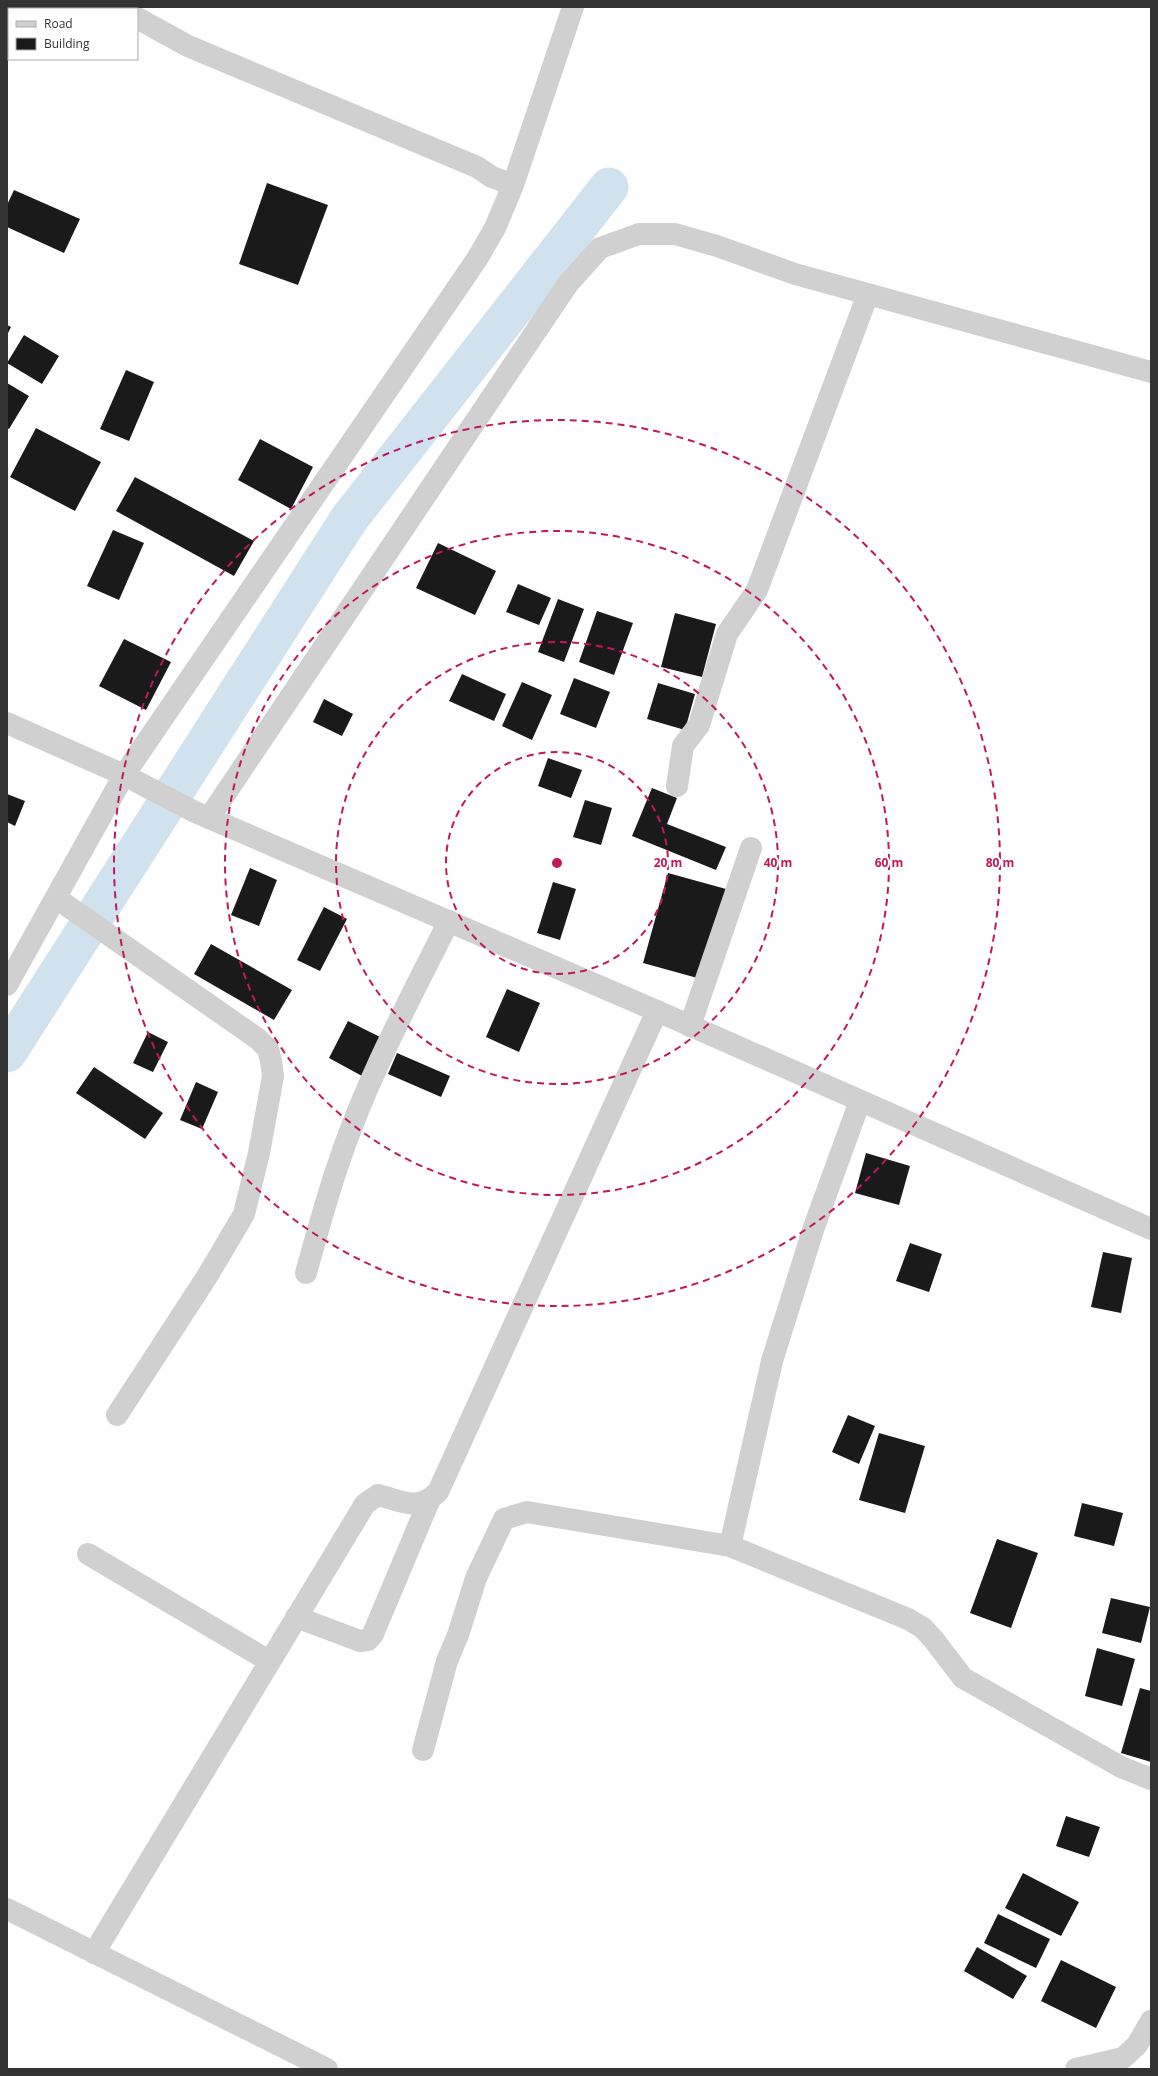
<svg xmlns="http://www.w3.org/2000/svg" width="1158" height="2076" font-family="'Open Sans',sans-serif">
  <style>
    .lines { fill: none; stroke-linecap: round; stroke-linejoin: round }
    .canal { stroke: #cfe2ee; stroke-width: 39 }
    .building { fill: #1a1a1a }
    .minor { stroke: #d0d0d0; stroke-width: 22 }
    .tertiary { stroke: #d0d0d0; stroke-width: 22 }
    .ring { fill: none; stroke: #c2185b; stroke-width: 2; stroke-dasharray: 7 5 }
    .centre { fill: #c2185b; stroke: #fff; stroke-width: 2 }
    .ring-label { font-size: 12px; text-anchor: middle; font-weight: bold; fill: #c2185b; stroke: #fff; stroke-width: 4; stroke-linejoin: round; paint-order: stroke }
  </style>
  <rect width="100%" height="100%" fill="#fff"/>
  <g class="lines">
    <!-- canal -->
    <path class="canal" d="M 7,1053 L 349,519 L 609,187"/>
  </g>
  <!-- building -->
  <path class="building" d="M 267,183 L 328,205 L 298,285 L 239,264 Z
    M 14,190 L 80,219 L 64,253 L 7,227 L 7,205 Z
    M 7,325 L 11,327 L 7,335 Z
    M 24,335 L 59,356 L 42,384 L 7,363 Z
    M 126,370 L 154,382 L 129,441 L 100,429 Z
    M 7,383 L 29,396 L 9,429 L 7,428 Z
    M 36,428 L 101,462 L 75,511 L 10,477 Z
    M 260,439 L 313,467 L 291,509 L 238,480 Z
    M 135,477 L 254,541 L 234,576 L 116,511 Z
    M 113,530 L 144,543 L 119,600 L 87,586 Z
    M 438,543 L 496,571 L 475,615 L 416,588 Z
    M 518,584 L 551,598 L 539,625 L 506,612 Z
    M 558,599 L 584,609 L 564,662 L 538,652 Z
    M 597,611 L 633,623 L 614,675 L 579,662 Z
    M 675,613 L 716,624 L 702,677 L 661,667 Z
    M 124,639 L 171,662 L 146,710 L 99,686 Z
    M 462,674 L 506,694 L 494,721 L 449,701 Z
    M 574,678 L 610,692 L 596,728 L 560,714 Z
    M 522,682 L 552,695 L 532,740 L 502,726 Z
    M 658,683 L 695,694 L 685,730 L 647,719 Z
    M 324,699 L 353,714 L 342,736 L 313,722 Z
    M 548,758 L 582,770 L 571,798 L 538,786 Z
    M 652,788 L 677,798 L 667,824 L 726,847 L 716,870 L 632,836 Z
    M 7,794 L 25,801 L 15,826 L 7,822 Z
    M 585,800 L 612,808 L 601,845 L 573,837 Z
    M 250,868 L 277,880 L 259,926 L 231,915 Z
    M 668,873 L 726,889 L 701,979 L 643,963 Z
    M 553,882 L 576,889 L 560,940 L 537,933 Z
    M 324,907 L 347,919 L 320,971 L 297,960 Z
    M 211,944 L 292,990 L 274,1020 L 194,974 Z
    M 507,989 L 540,1003 L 519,1052 L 486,1037 Z
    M 348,1021 L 382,1038 L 362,1076 L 329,1058 Z
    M 148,1032 L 168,1042 L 153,1072 L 133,1063 Z
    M 397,1053 L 450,1076 L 441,1097 L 388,1074 Z
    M 94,1067 L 163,1113 L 145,1139 L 76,1093 Z
    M 196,1082 L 218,1092 L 202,1129 L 180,1120 Z
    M 866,1153 L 910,1166 L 899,1205 L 855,1193 Z
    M 910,1243 L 942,1254 L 929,1292 L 896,1281 Z
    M 1103,1252 L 1132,1258 L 1121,1313 L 1091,1307 Z
    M 848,1415 L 875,1426 L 859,1464 L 832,1452 Z
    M 879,1433 L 925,1446 L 905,1513 L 859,1500 Z
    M 1082,1503 L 1123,1513 L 1114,1546 L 1074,1536 Z
    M 997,1539 L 1038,1553 L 1011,1628 L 970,1613 Z
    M 1111,1598 L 1150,1607 L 1141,1643 L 1102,1633 Z
    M 1097,1648 L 1135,1659 L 1122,1706 L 1085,1696 Z
    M 1140,1688 L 1151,1691 L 1151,1762 L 1121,1753 Z
    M 1066,1816 L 1100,1827 L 1089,1857 L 1056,1846 Z
    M 1023,1873 L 1079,1902 L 1061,1936 L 1005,1908 Z
    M 998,1914 L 1050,1939 L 1036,1968 L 984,1943 Z
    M 977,1947 L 1027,1976 L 1013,1999 L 964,1971 Z
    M 1061,1960 L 1116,1987 L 1096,2028 L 1041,2001 Z"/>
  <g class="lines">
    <!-- minor -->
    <path class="minor" d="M 116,7 L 120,9
      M 513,185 L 573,7
      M 677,786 L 683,746 L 699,725 L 727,634 L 757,590 L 868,294
      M 209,818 L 567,285 L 600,248 L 639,234 L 675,234 L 717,246 L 795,274 L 1151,372
      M 56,898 L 258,1039 L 268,1049 L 271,1061 L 273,1076 L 259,1153 L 244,1214 L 208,1275 L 117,1415
      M 7,985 L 124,775 L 477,259 L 495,228 L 513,185 L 492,177 L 477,167 L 188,46 L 137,18
      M 690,1026 L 751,848
      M 306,1273 C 316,1237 326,1200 338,1165 C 366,1080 409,1001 449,921
      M 730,1546 L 772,1361 L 814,1227 L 860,1101
      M 88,1554 L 269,1661
      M 296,1617 L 360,1641 L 368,1640 L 373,1634 L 429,1501
      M 423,1750 L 447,1661 L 458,1635 L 476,1578 L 504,1519 L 527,1512 L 730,1546 L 908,1619 L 923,1628 L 934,1640 L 963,1678 L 1121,1767 L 1151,1779
      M 7,1909 L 327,2069
      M 94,1953 L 365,1504 L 378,1495 C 403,1501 417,1512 438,1492 L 657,1011
      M 1076,2069 L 1123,2058 L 1137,2045 L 1151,2021"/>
    <!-- tertiary -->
    <path class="tertiary" d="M 7,723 L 124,775 L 195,812 L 657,1011 L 1151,1229"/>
  </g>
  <!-- distance rings -->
  <g class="ring">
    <circle cx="557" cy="863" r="111"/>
    <circle cx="557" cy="863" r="221"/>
    <circle cx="557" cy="863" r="332"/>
    <circle cx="557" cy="863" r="443"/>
  </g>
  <circle cx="557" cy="863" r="6" class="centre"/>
  <g class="ring-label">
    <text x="668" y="867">20 m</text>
    <text x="778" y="867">40 m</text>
    <text x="889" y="867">60 m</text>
    <text x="1000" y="867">80 m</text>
  </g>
  <!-- border -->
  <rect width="1158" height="2076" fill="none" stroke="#333333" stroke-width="16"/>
  <!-- legend -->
  <rect x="8" y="8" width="130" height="52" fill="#ffffff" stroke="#adadad"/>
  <rect x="16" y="21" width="20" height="6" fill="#d0d0d0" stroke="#adadad"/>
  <text x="44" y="28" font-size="12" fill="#333333">Road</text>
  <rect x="16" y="38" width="20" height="12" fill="#1a1a1a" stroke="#adadad"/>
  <text x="44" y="48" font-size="12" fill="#333333">Building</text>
</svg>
